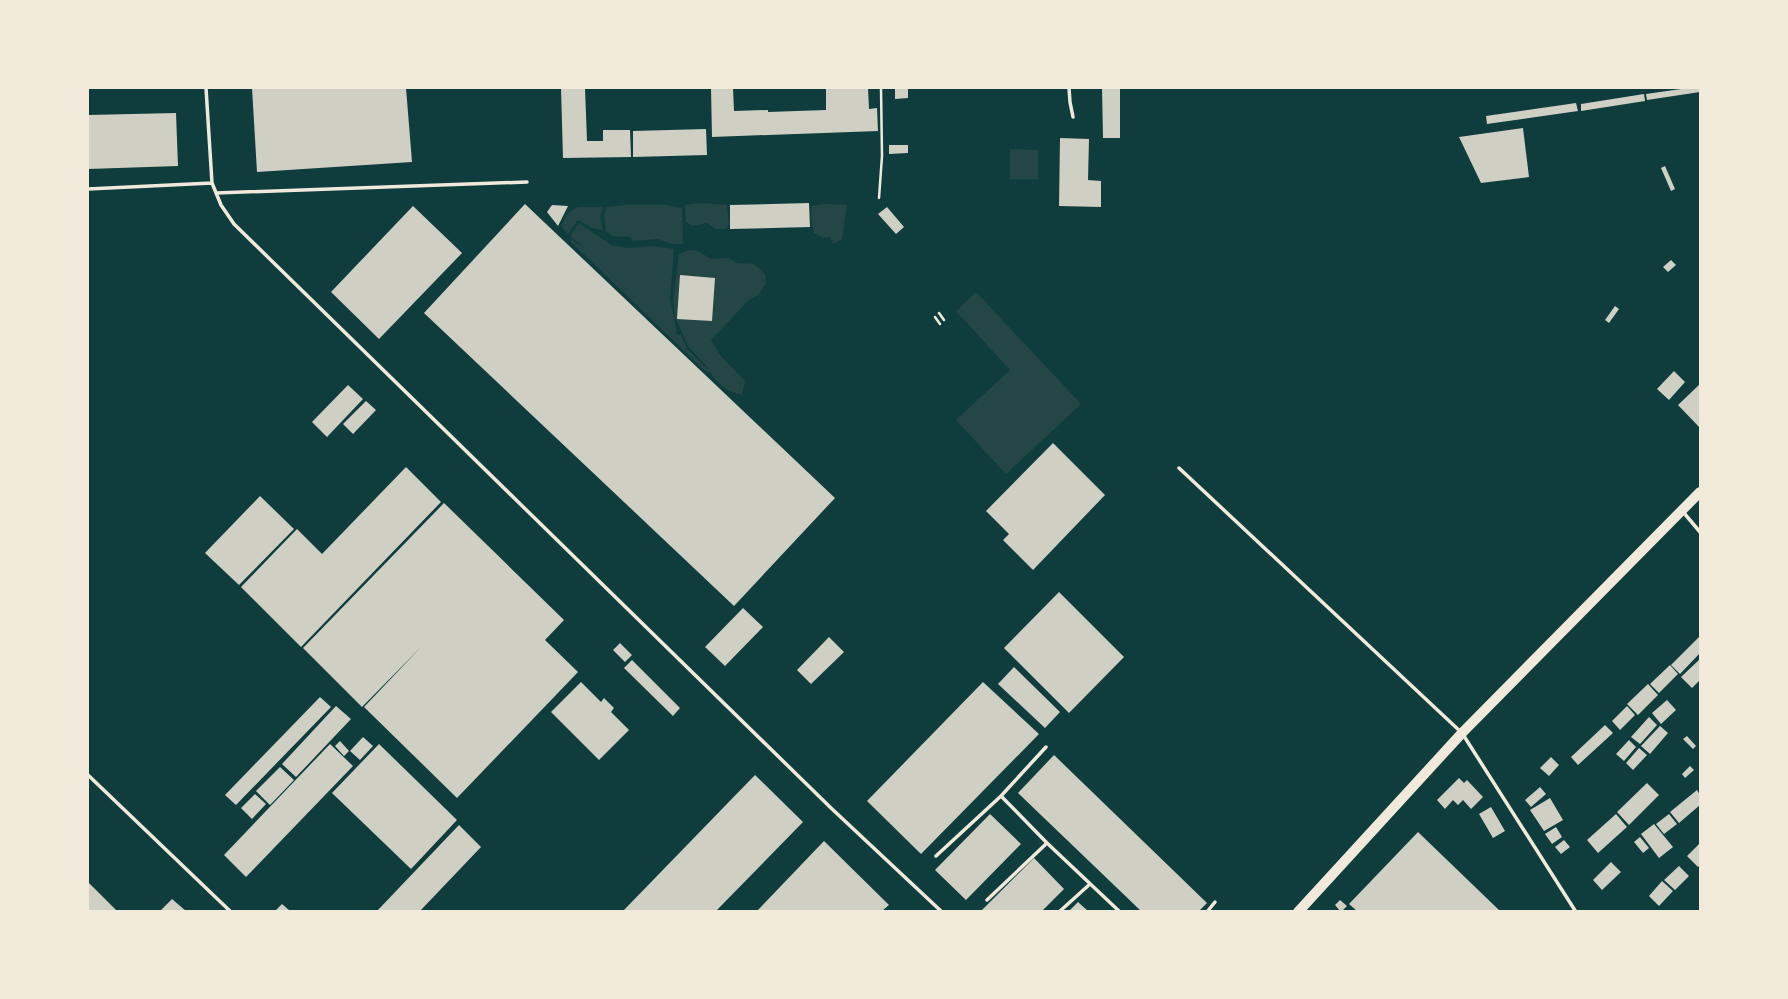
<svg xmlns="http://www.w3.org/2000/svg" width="1788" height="999" font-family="Raleway,sans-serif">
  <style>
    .green { fill: #244646 }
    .building { fill: #cfcfc3 }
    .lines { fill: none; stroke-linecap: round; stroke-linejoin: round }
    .path { stroke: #f1e9da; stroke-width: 2.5 }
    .service { stroke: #f1e9da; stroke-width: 3.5 }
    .secondary { stroke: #f1e9da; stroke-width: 10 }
  </style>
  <rect width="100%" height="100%" fill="#0f3d3e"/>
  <!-- green -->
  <path class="green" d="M 1010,149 L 1038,150 L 1038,179 L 1010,179 Z
    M 700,203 L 727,205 L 729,225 L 726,229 L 716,229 L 707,223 L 693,226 L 686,222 L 685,205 Z
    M 826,204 L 847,205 L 842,239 L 833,244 L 830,237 L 823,238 L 814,233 L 811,218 L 812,206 Z
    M 626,205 L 666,205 L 682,208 L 683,244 L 673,244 L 657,239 L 633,241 L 630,237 L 613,236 L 606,231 L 604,215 L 607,207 Z
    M 578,207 L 603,207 L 600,216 L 603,230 L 591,228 L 581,221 L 577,221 L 568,234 L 561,226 C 565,217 568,211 578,207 Z
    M 579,223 L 611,245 L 628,248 L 652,246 L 674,249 L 670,299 L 677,332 L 674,333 L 681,335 L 687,349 L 709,371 L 707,367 L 688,346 L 675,317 L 673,301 L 679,254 L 689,250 L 698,251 L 711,259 L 728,258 L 737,263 L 754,264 L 765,274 L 766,283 L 758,295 L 749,300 L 711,340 L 720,355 L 745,381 L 742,395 C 728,391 718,385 710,372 L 708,373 L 703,369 L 570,241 L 572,240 L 584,248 L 570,236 Z
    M 976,292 L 1081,404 L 1006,474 L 956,420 L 1010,370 L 956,311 Z"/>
  <!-- building -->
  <path class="building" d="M 252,88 L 406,88 L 412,162 L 257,172 Z
    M 561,88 L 585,88 L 587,141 L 603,141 L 603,130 L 630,130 L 631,157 L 563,158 Z
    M 711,88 L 733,88 L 734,111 L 768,110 L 768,112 L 826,110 L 826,88 L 868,88 L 869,109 L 877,108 L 878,131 L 712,137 Z
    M 895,88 L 908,88 L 908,98 L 895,99 Z
    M 1102,88 L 1120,88 L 1120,138 L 1103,138 Z
    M 1688,88 L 1700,88 L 1700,92 L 1647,100 L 1646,94 Z
    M 1644,94 L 1645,101 L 1581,111 L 1581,104 Z
    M 1576,103 L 1578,111 L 1487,124 L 1486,116 Z
    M 176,113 L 178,166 L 88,169 L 88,115 Z
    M 1523,128 L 1529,177 L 1481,183 L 1459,137 Z
    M 706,129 L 707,155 L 633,157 L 633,131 Z
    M 1060,138 L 1089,139 L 1088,180 L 1101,181 L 1101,207 L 1059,206 Z
    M 889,145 L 908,145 L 908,153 L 889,154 Z
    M 1665,166 L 1675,189 L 1671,191 L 1661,168 Z
    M 809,203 L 810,227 L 730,229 L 730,205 Z
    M 525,204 L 835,498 L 734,606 L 424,313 Z
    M 552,205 L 568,206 L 558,226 L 547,212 Z
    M 413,206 L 462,253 L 379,339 L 331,292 Z
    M 887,207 L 904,227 L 896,234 L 878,214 Z
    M 1671,260 L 1676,265 L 1668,272 L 1663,267 Z
    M 680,275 L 715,278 L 712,321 L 677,319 Z
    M 1615,306 L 1619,309 L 1609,323 L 1605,320 Z
    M 1674,371 L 1685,382 L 1669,400 L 1657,389 Z
    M 1700,384 L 1700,428 L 1678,405 Z
    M 348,385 L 363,399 L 327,437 L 312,422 Z
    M 366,401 L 376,410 L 353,434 L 343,424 Z
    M 1053,443 L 1105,495 L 1033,570 L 1003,540 L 1009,534 L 986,511 Z
    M 406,467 L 441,502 L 301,647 L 241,587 L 297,529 L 322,554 Z
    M 260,496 L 294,529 L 239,585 L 205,553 Z
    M 444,503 L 564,620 L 545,640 L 578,672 L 457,798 L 364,707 L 422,646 L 362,707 L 303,648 Z
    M 1059,592 L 1124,657 L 1069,713 L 1004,648 Z
    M 743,608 L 763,627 L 725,666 L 705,647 Z
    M 1700,636 L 1700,653 L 1680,674 L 1671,665 Z
    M 829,637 L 844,652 L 811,684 L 797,670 Z
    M 620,643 L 632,655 L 625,662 L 613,650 Z
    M 1700,659 L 1700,680 L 1692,688 L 1681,677 Z
    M 632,660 L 680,708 L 673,716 L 624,668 Z
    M 1670,665 L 1678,674 L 1659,693 L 1650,684 Z
    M 1014,667 L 1060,712 L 1045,728 L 998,684 Z
    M 581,682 L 601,702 L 604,698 L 614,708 L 611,712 L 629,730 L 599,760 L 551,712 Z
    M 983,682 L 1039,734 L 921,854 L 867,801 Z
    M 1648,684 L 1658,695 L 1638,715 L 1627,704 Z
    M 320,697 L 331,707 L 236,805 L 225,795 Z
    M 1667,700 L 1676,710 L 1661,724 L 1652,713 Z
    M 336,706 L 351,719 L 296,777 L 282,764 Z
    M 1627,706 L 1635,715 L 1620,730 L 1612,721 Z
    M 1649,717 L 1657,725 L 1640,744 L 1631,737 Z
    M 1605,725 L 1613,733 L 1578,765 L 1571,757 Z
    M 1660,726 L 1668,733 L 1650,754 L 1641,746 Z
    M 1687,736 L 1696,746 L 1693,749 L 1683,739 Z
    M 363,737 L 373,746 L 360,760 L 350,751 Z
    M 1629,740 L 1636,747 L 1624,761 L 1616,754 Z
    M 340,741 L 349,751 L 344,756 L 335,746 Z
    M 330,744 L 353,766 L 246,877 L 224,855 Z
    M 379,744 L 457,820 L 411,869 L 332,793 Z
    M 1639,748 L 1647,755 L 1633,770 L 1626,763 Z
    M 1054,755 L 1207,903 L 1199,911 L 1141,911 L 1018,793 Z
    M 1551,757 L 1559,765 L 1549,776 L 1540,768 Z
    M 1690,766 L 1694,770 L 1685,778 L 1682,774 Z
    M 280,767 L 294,780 L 270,805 L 256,791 Z
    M 755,775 L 803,822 L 716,911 L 623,911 Z
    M 1459,778 L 1464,783 L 1467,780 L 1483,797 L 1471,809 L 1463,800 L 1458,805 L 1453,800 L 1445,809 L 1437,800 Z
    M 1647,783 L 1659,795 L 1629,825 L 1617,812 Z
    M 1540,787 L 1546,794 L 1531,807 L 1525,800 Z
    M 1697,790 L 1700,795 L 1700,805 L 1679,823 L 1670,812 Z
    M 255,794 L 266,804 L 252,819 L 241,808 Z
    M 1550,798 L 1563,820 L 1544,831 L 1530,810 Z
    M 1491,807 L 1505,831 L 1493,838 L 1479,814 Z
    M 990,814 L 1021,844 L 966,900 L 935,870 Z
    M 1616,814 L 1627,827 L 1598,853 L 1587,840 Z
    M 1669,814 L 1677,824 L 1664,834 L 1656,824 Z
    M 1654,824 L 1673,847 L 1659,858 L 1641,834 Z
    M 459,825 L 481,847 L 420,911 L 377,911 Z
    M 1556,827 L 1562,837 L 1552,844 L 1545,834 Z
    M 1418,832 L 1500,911 L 1357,911 L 1349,904 Z
    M 1640,837 L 1649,848 L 1643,853 L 1634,842 Z
    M 1564,840 L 1570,847 L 1561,854 L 1555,847 Z
    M 824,841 L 889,905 L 882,911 L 757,911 Z
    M 1700,843 L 1700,865 L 1698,867 L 1687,856 Z
    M 1034,858 L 1064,889 L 1042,911 L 981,911 Z
    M 1611,862 L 1621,872 L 1602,890 L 1593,880 Z
    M 1679,866 L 1689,876 L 1675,890 L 1664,880 Z
    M 1662,881 L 1673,891 L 1659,906 L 1649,896 Z
    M 88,882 L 117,911 L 88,911 Z
    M 172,899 L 186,911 L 160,911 Z
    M 1340,900 L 1347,906 L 1341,912 L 1335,905 Z
    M 1078,902 L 1088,911 L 1069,911 Z
    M 282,904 L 290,911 L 275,911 Z"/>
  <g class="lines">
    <!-- path -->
    <path class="path" d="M 879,198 L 882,156 L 881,88
      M 939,313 L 944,320
      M 935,317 L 940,324"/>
    <!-- service -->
    <path class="service" d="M 206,88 L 212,183 L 221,205 L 234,224 L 831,808 L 942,912
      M 1069,88 L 1070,102 L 1073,117
      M 88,189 L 212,183
      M 216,193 L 527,182
      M 1179,468 L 1462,733 L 1576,912
      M 1684,513 L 1700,532
      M 88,775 L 231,912
      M 1001,796 L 1047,843 L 1120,912
      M 936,856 L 1001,796 L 1046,747
      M 987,900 L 1047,843
      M 1059,912 L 1090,884
      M 1207,912 L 1215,902"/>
    <!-- secondary -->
    <path class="secondary" d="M 1298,912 L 1462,733 L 1700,492"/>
  </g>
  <!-- border -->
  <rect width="1788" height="999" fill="none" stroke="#f1e9da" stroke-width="178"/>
</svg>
